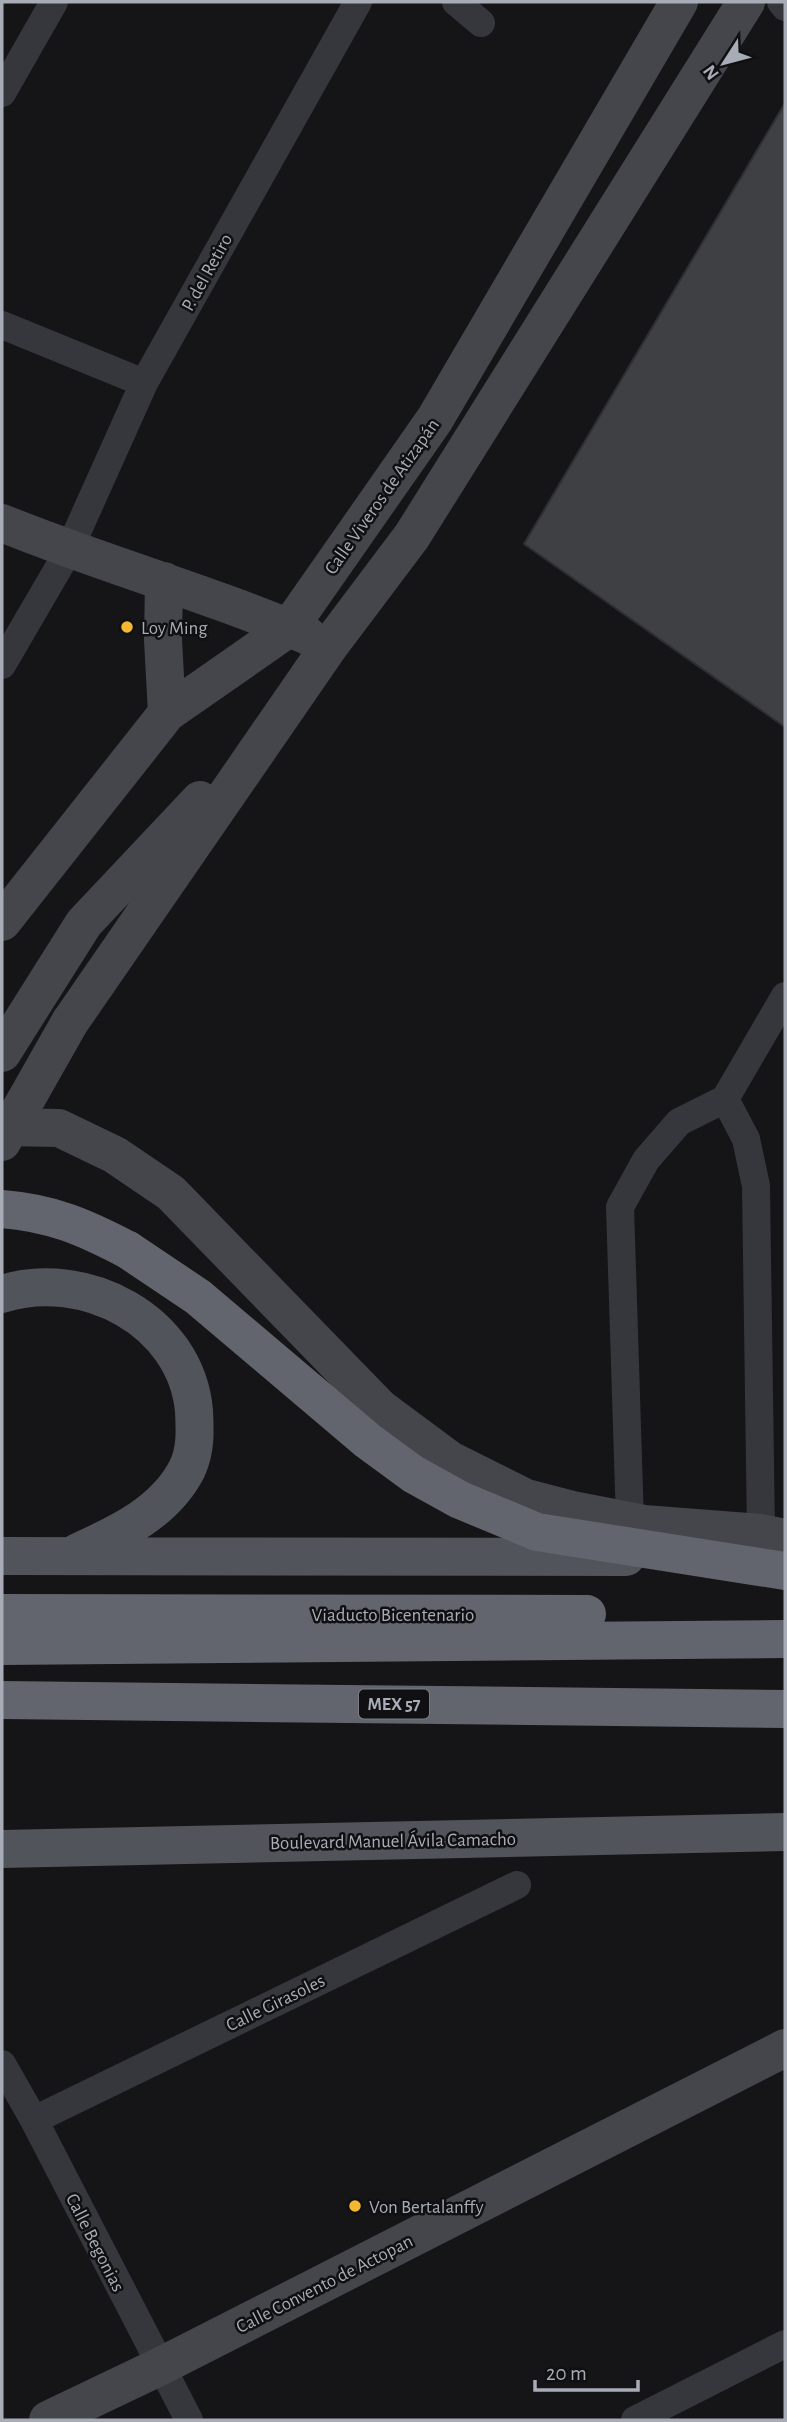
<svg xmlns="http://www.w3.org/2000/svg" width="787" height="2422" font-family="'Alegreya Sans',sans-serif">
  <style>
    .building { fill: #3f4044; stroke: #2f2f33; stroke-width: 2 }
    .lines { fill: none; stroke-linecap: round; stroke-linejoin: round }
    .street { stroke: #36373c; stroke-width: 28 }
    .secondary { stroke: #44464c; stroke-width: 38 }
    .primary { stroke: #52545b; stroke-width: 38 }
    .highway { stroke: #62656d; stroke-width: 38 }
    .secondary-bridge { stroke: #44464c; stroke-width: 38 }
    .highway-bridge { stroke: #62656d; stroke-width: 38 }
    .poi-dot { fill: #f3b731; stroke: #101012; stroke-width: 2.5 }
    .labels { text-anchor: middle; stroke-width: 5; stroke-linejoin: round; paint-order: stroke }
    .shield { fill: #101012; stroke: #7a7d86; stroke-width: 2 }
    .shield-label { font-size: 18px; font-weight: bold; fill: #a7acb7 }
    .street-label { font-size: 19px; fill: #a7acb7; stroke: #101012 }
    .poi-label { font-size: 19px; fill: #a7acb7; stroke: #101012; text-anchor: start }
  </style>
  <rect width="100%" height="100%" fill="#151517"/>
  <!-- building -->
  <path class="building" d="M 785,103 L 785,727 L 524,544 Z"/>
  <g class="lines">
    <!-- street -->
    <path class="street" d="M 456,2 L 481,23
      M 781,2 L 785,7
      M 2,93 L 54,2
      M 2,325 L 144,383
      M 2,665 L 69,550 L 144,383 L 358,2
      M 725,1099 L 746,1139 L 756,1186 L 761,1533
      M 630,1521 L 620,1207 L 646,1160 L 679,1122 L 725,1099 L 785,996
      M 2,2064 L 34,2120 L 189,2420
      M 34,2120 L 517,1885
      M 635,2420 L 785,2344"/>
    <!-- secondary -->
    <path class="secondary" d="M 2,523 C 103,564 208,593 308,636
      M 164,581 L 163,640 L 167,713
      M 2,922 L 167,713 L 289,628 L 435,419 L 679,2
      M 70,1022 L 330,645 L 412,536 L 746,2
      M 2,1053 L 84,923 L 200,800
      M 2,1127 L 59,1128 L 115,1155 L 171,1193 L 380,1408 L 450,1460 L 526,1498 L 572,1510 L 644,1524 L 761,1533 L 785,1538
      M 48,2420 L 161,2366 L 785,2048"/>
    <!-- primary -->
    <path class="primary" d="M 2,1294 C 84,1268 186,1320 194,1411 C 195,1431 196,1450 187,1469 C 165,1512 120,1533 78,1552
      M 2,1556 L 626,1557
      M 2,1849 L 785,1832"/>
    <!-- highway -->
    <path class="highway" d="M 2,1209 C 52,1213 84,1227 128,1250
      M 2,1613 L 587,1614
      M 2,1646 L 785,1639
      M 2,1700 L 785,1709"/>
    <!-- secondary-bridge -->
    <path class="secondary-bridge" d="M 2,1142 L 70,1022"/>
    <!-- highway-bridge -->
    <path class="highway-bridge" d="M 128,1250 L 198,1297 L 368,1441 L 413,1474 L 460,1500 L 537,1532 L 785,1571"/>
  </g>
  <!-- markers -->
  <g class="poi-dot">
    <circle cx="127" cy="627" r="7"/>
    <circle cx="355" cy="2206" r="7"/>
  </g>
  <g class="labels">
    <!-- shield labels -->
    <rect class="shield" x="359" y="1689.5" width="70" height="29" rx="5"/>
    <g class="shield-label">
      <text x="394" y="1710">MEX 57</text>
    </g>
    <!-- street labels -->
    <g class="street-label">
      <text transform="translate(206 272) rotate(-61)" y="7">P. del Retiro</text>
      <text transform="translate(381 496) rotate(-55)" y="7">Calle Viveros de Atizapán</text>
      <text x="393" y="1621">Viaducto Bicentenario</text>
      <text transform="translate(393 1840) rotate(-1)" y="7">Boulevard Manuel Ávila Camacho</text>
      <text transform="translate(275 2002) rotate(-26)" y="7">Calle Girasoles</text>
      <text transform="translate(96 2242) rotate(63)" y="7">Calle Begonias</text>
      <text transform="translate(324 2283) rotate(-27)" y="7">Calle Convento de Actopan</text>
    </g>
    <!-- poi labels -->
    <g class="poi-label">
      <text x="141" y="634">Loy Ming</text>
      <text x="369" y="2213">Von Bertalanffy</text>
    </g>
  </g>
  <!-- border -->
  <rect width="787" height="2422" fill="none" stroke="#a7acb7" stroke-width="7"/>
  <!-- north arrow -->
  <g transform="translate(724 63) rotate(234)" stroke="#101012" stroke-width="5" paint-order="stroke">
  <path d="M0-5L12 26L0 18L-12 26Z" fill="#a7acb7"/>
  <text y="-10" font-size="19" font-weight="bold" text-anchor="middle" fill="#a7acb7">N</text>
  </g>
  <!-- scale -->
  <path d="M535 2380v10h103v-10" fill="none" stroke="#a7acb7" stroke-width="3.5"/>
  <text x="546" y="2380" font-size="21" fill="#a7acb7" stroke="#101012" stroke-width="5" paint-order="stroke">20 m</text>
</svg>
